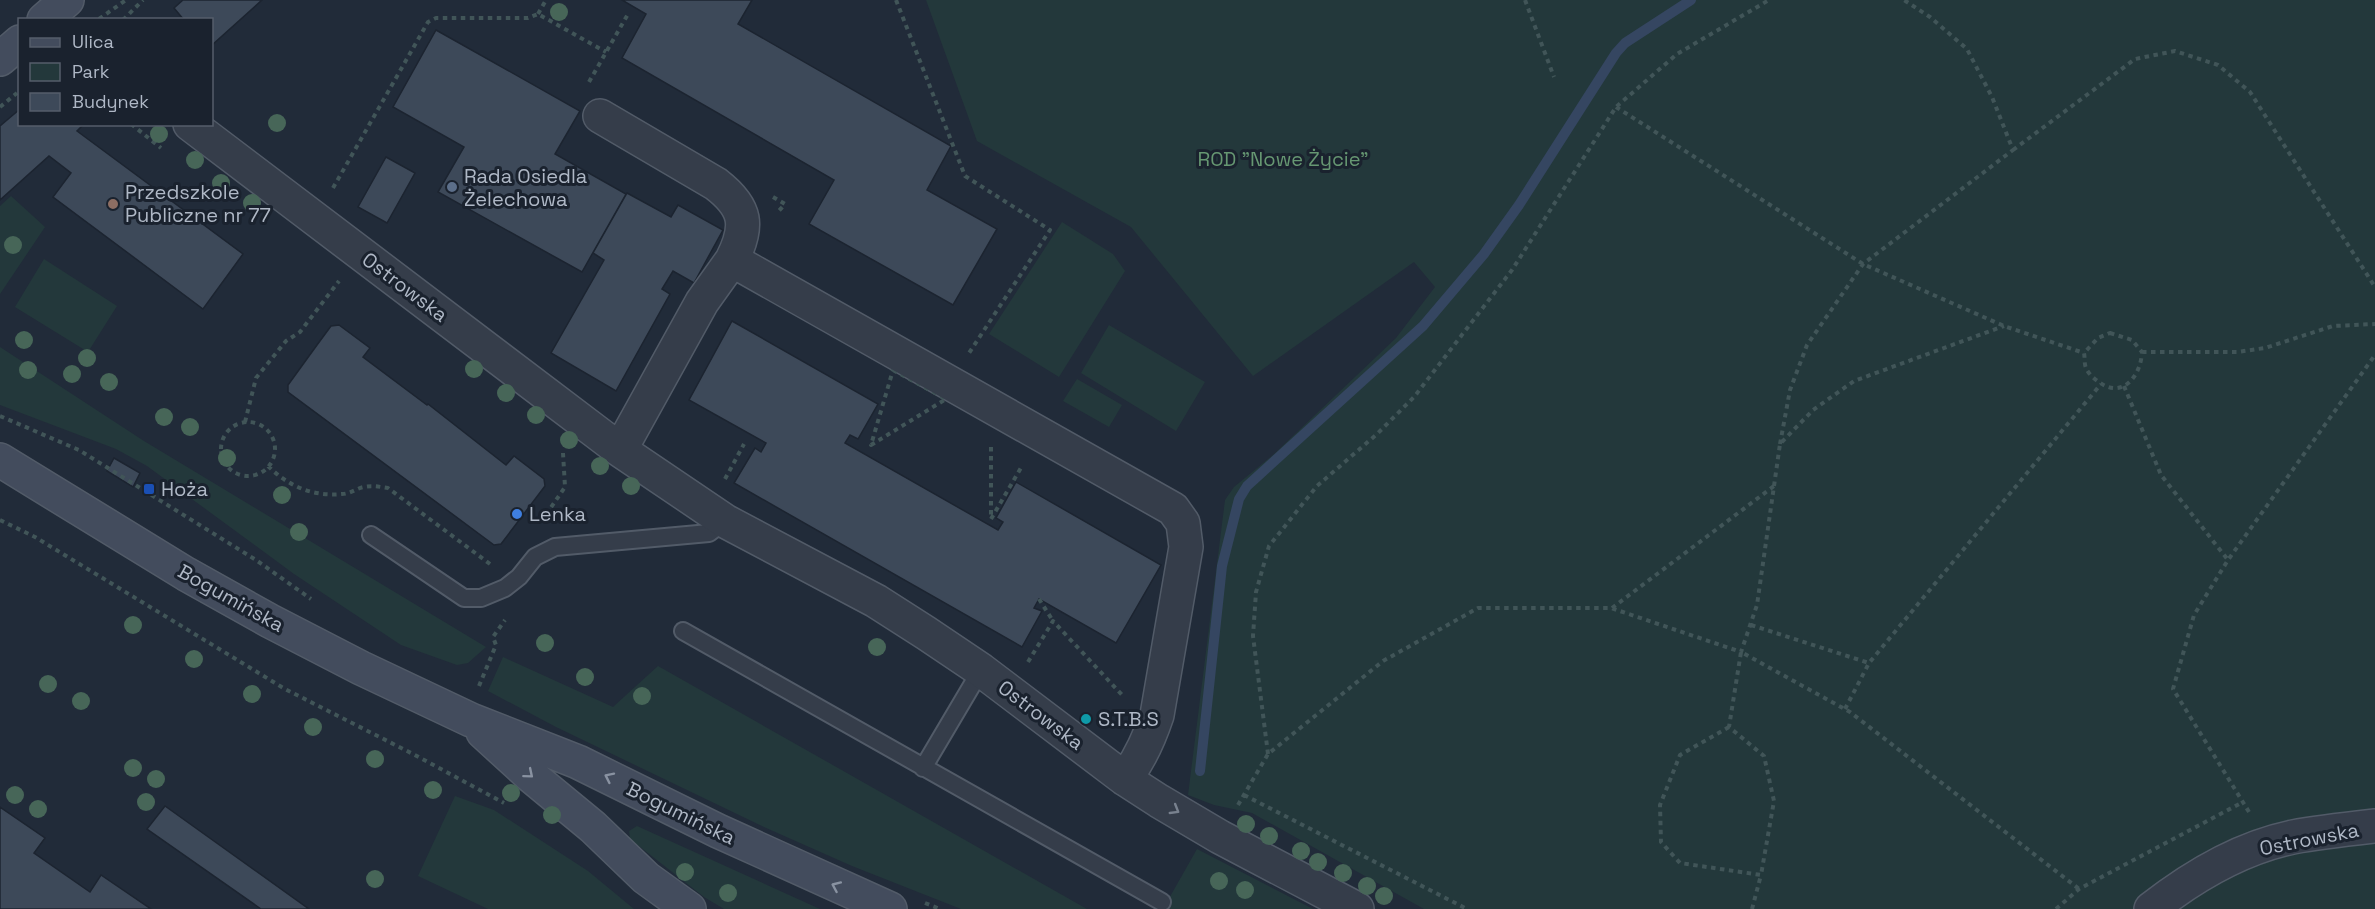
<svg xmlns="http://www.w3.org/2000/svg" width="2375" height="909" font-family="'Space Grotesk',sans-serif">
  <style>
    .green { fill: #23383b }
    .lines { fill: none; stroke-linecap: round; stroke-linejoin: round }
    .stream { stroke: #354661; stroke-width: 10 }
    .building { fill: #3d4959; stroke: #1c2430; stroke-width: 1.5 }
    .lane-casing { stroke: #525b68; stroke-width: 20 }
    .street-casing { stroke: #525b68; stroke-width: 36 }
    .secondary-casing { stroke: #525b68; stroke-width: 36 }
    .path { stroke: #415558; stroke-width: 4; stroke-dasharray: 4.5 4.5; stroke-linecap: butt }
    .lane { stroke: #353d4a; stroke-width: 16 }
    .street { stroke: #353d4a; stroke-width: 33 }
    .secondary { stroke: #434c5d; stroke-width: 33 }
    .tree { fill: #476658 }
    .oneway { stroke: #8992a1 }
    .oneway2 { stroke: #78818e }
    .service-dot { fill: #5c6f8a; stroke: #1a222e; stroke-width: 2 }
    .education-dot { fill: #8d6e63; stroke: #1a222e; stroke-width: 2 }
    .transit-dot { fill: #1a4fb4; stroke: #1a222e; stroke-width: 2 }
    .shop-dot { fill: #3f7fe0; stroke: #1a222e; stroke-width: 2 }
    .culture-dot { fill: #0f9aa8; stroke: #1a222e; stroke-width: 2 }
    .labels { text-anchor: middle; stroke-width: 6; stroke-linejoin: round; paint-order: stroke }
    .park-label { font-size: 20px; fill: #669772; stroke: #1a222e }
    .poi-label { font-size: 20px; fill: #afb8c6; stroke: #1a222e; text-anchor: start }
    .street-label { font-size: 20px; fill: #afb8c6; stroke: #1a222e }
  </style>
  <rect width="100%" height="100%" fill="#212b39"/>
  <!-- green -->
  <path class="green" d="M 926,0 L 2375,0 L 2375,909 L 1424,909 L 1252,813 L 1214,805 L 1188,795 L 1225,500 L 1234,487 L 1273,455 L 1396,338 L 1435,287 L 1414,262 L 1253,376 L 1131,227 L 977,141 Z
    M 11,196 L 45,227 L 0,294 L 0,206 Z
    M 1062,222 L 1113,254 L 1125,271 L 1059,377 L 989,334 Z
    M 44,259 L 117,306 L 88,352 L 15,307 Z
    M 1109,325 L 1205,382 L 1176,431 L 1081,373 Z
    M 0,347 L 144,441 L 486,647 L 468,663 L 457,665 L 401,645 L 294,574 L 147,466 L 116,449 L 0,405 Z
    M 1077,379 L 1122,405 L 1109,427 L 1063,401 Z
    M 503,657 L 613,707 L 658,666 L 1087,909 L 961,909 L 852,866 L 764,827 L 556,727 L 488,691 Z
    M 455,796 L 494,810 L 588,871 L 634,909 L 488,909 L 418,876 Z
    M 637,826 L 820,909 L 724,909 L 704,897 L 630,839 L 629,831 Z
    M 1197,849 L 1313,909 L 1163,909 Z"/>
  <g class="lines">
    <!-- stream -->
    <path class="stream" d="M 1200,771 L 1222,566 L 1239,499 L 1247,486 L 1423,326 L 1484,254 L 1519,205 L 1616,53 L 1625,43 L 1691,0"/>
  </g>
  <!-- building -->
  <path class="building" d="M 183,0 L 262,0 L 212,45 L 212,20 L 184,20 L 174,8 Z
    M 622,0 L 752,0 L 738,24 L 951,146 L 927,190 L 997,229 L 953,305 L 809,224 L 834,180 L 622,58 L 646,14 Z
    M 436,30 L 580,111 L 555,154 L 626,194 L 582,272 L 438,192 L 464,147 L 393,107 Z
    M 20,109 L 20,124 L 84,124 L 77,131 L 243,254 L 203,309 L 53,197 L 71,173 L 49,156 L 0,200 L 0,126 Z
    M 386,157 L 415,173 L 387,223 L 358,207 Z
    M 627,193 L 671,217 L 678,205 L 723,230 L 694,283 L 673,271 L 662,289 L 670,294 L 616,391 L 551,353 L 604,260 L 593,253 Z
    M 732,321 L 878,404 L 858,439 L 850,435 L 845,443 L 998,530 L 1003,522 L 996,518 L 1016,482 L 1161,565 L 1116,643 L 1039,599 L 1034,608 L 1042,611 L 1022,647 L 734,483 L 755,448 L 761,452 L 766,443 L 689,400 Z
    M 339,325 L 370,348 L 363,357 L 427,405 L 428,404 L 506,465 L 514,456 L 544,479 L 545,486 L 501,544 L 494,545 L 288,392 L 288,385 L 317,345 L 331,326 Z
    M 114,458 L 140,473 L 133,487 L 107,471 Z
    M 165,806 L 309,909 L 261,909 L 147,829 Z
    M 0,807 L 45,838 L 34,853 L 90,892 L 101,875 L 151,909 L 0,909 Z"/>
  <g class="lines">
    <defs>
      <path id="lane" d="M 371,535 L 464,598 L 481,598 L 505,588 L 519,577 L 535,557 L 555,547 L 709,533 L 725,521
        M 683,631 L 1162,902
        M 923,768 L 981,670"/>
      <path id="street" d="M 600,116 L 716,184 C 747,208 749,226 732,260 L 1173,509 L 1183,523 L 1186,547 L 1157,715 C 1149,739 1140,759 1125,779
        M 190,124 L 620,450 L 725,521 L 876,601 L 926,633 L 981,670 L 1125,779 L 1159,801 L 1220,837 L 1357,909
        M 620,450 L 702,302 L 732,260
        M 2151,909 C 2193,876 2240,848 2293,837 C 2320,832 2348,829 2375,826"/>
      <path id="secondary" d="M 44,20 L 67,0
        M 0,59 L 20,42
        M 0,460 L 186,574 L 270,621 L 361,668 L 471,720 L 578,762 L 718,831 L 890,909
        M 483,732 L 530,775 L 593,827 L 646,878 L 689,909"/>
    </defs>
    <!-- lane casing -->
    <use href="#lane" class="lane-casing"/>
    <!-- street casing -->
    <use href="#street" class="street-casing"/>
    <!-- secondary casing -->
    <use href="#secondary" class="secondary-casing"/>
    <!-- path -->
    <path class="path" d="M 896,0 L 965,176 L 1050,230 L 969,353
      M 1525,0 L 1554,77
      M 538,14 L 546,0
      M 99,19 L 126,0
      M 123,20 L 143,0
      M 589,82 L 628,14
      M 0,107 L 17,93
      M 1616,107 L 1863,264 L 2004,326 L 2084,353
      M 131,124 L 161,148
      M 2013,150 L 2135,59 L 2175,51 L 2218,65 L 2250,92 L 2375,287
      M 333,188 L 428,22 L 436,18 L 528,18 L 538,14 L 606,52
      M 773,197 L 785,204 L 777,213
      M 2110,333 L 2132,340 L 2142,352 C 2141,375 2123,400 2099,382 C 2094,379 2088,373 2086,368 C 2084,364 2085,357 2084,353 L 2098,338 Z
      M 2142,352 L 2237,352 L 2265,348 L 2333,326 L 2375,324
      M 893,370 L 946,399 L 871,445 Z
      M 2124,386 L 2161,475 L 2228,560
      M 0,416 L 79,450 L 256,560 L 311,599
      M 245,422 L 256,378 L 286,341 L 300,332 L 339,281
      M221 449a27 27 0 1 1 54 0a27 27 0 1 1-54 0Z
      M 1780,444 L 1790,390 L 1807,345 L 1863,264 L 2013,150 L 1992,97 L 1967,49 L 1930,17 L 1904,0
      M 991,447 L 991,519 L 1022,466
      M 268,466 C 288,486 313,497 342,494 C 350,494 357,488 364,487 C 373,485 380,487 388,488 L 490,564
      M 725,479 L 744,444
      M 0,520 L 35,537 L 285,689 L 413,754 L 504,803
      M 541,522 L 565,487 L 563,453
      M 1039,599 L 1053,621
      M 1612,608 L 1774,486
      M 1751,625 L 1869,663
      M 1028,662 L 1053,621 L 1123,696
      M 479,686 L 496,645 L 493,637 L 505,620
      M 1845,709 L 1869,663 L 2101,384
      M 1729,727 L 1680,755 L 1660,805 L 1661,842 L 1680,863 L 1761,875 L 1774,801 L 1764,756 L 1729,727 L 1741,652 L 1850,712 L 2079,889
      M 1268,754 L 1253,636 L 1256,592 L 1269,546 L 1317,486 L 1377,434 L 1414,397 L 1512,270 L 1616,107 L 1677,54 L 1769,0
      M 1244,795 L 1467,909
      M 1238,805 L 1268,754 L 1383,661 L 1478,608 L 1611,608 L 1741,652 L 1757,605 L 1780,444 L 1813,410 L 1854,381 L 2004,326
      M 2249,812 L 2173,689 L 2194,615 L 2228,560 L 2375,355
      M 925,903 L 940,909
      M 1752,909 L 1761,875
      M 2056,909 L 2079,889 L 2243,802"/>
    <!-- lane -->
    <use href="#lane" class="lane"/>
    <!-- street -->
    <use href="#street" class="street"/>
    <!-- secondary -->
    <use href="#secondary" class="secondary"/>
  </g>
  <!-- trees -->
  <g class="tree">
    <circle cx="559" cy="12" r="9"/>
    <circle cx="277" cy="123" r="9"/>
    <circle cx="159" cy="134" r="9"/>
    <circle cx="195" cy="160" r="9"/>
    <circle cx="221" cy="183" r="9"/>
    <circle cx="252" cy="203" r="9"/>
    <circle cx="13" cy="245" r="9"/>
    <circle cx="24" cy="340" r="9"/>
    <circle cx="87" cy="358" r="9"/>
    <circle cx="474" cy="369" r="9"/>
    <circle cx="28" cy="370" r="9"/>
    <circle cx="72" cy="374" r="9"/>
    <circle cx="109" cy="382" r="9"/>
    <circle cx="506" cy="393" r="9"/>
    <circle cx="536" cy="415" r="9"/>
    <circle cx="164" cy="417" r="9"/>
    <circle cx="190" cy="427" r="9"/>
    <circle cx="569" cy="440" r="9"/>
    <circle cx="227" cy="458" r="9"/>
    <circle cx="600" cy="466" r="9"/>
    <circle cx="631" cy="486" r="9"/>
    <circle cx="282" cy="495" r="9"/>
    <circle cx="299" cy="532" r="9"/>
    <circle cx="133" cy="625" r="9"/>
    <circle cx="545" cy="643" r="9"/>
    <circle cx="877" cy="647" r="9"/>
    <circle cx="194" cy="659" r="9"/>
    <circle cx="585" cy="677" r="9"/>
    <circle cx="48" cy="684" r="9"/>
    <circle cx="252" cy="694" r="9"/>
    <circle cx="642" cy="696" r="9"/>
    <circle cx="81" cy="701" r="9"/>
    <circle cx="313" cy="727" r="9"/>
    <circle cx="375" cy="759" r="9"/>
    <circle cx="133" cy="768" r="9"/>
    <circle cx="156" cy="779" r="9"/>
    <circle cx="433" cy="790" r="9"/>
    <circle cx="511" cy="793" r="9"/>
    <circle cx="15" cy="795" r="9"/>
    <circle cx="146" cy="802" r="9"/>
    <circle cx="38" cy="809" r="9"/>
    <circle cx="552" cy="815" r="9"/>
    <circle cx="1246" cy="824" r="9"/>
    <circle cx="1269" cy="836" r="9"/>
    <circle cx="1301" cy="851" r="9"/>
    <circle cx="1318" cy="862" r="9"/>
    <circle cx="685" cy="872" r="9"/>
    <circle cx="1343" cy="873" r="9"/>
    <circle cx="375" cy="879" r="9"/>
    <circle cx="1219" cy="881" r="9"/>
    <circle cx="1367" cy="886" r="9"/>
    <circle cx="1245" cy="890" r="9"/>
    <circle cx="728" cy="893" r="9"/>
    <circle cx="1384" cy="896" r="9"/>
  </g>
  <!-- one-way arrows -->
  <defs><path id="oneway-chevron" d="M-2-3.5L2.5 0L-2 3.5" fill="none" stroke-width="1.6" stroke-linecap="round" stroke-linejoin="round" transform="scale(1.5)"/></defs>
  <g class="oneway">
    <use href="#oneway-chevron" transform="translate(529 774) rotate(40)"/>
    <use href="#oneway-chevron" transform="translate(609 777) rotate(-154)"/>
    <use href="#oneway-chevron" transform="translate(836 886) rotate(-156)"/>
  </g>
  <use class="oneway2" href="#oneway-chevron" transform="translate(1175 810) rotate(31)"/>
  <!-- markers -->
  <circle class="service-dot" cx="452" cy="187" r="6"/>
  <circle class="education-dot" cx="113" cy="204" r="6"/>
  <rect class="transit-dot" x="143" y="483" width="12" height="12" rx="3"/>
  <circle class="shop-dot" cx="517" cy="514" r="6"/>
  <circle class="culture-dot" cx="1086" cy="719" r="6"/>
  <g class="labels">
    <!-- park labels -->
    <g class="park-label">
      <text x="1283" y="166">ROD "Nowe Życie"</text>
    </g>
    <!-- poi labels -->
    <g class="poi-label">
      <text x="464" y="183">Rada Osiedla<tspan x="464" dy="23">Żelechowa</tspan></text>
      <text x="125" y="199">Przedszkole<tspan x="125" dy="23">Publiczne nr 77</tspan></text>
      <text x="161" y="496">Hoża</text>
      <text x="529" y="521">Lenka</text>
      <text x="1098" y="726">S.T.B.S</text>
    </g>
    <!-- street labels -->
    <g class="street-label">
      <text transform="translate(405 287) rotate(37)" y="7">Ostrowska</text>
      <text transform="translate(231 598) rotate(29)" y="7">Bogumińska</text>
      <text transform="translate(1041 715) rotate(37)" y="7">Ostrowska</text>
      <text transform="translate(681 813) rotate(26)" y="7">Bogumińska</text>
      <text transform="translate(2309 839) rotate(-11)" y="7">Ostrowska</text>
    </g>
  </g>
  <!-- legend -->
  <rect x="18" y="18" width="195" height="108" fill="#1a222e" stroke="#565e6b" stroke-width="1.5"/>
  <rect x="30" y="38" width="30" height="9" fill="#434c5d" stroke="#565e6b" stroke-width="1.5"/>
  <text x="72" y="48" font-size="18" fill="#afb8c6">Ulica</text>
  <rect x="30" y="63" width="30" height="18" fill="#23383b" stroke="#565e6b" stroke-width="1.5"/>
  <text x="72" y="78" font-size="18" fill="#afb8c6">Park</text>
  <rect x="30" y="93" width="30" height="18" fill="#3d4959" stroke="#565e6b" stroke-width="1.5"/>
  <text x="72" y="108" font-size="18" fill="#afb8c6">Budynek</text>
</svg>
